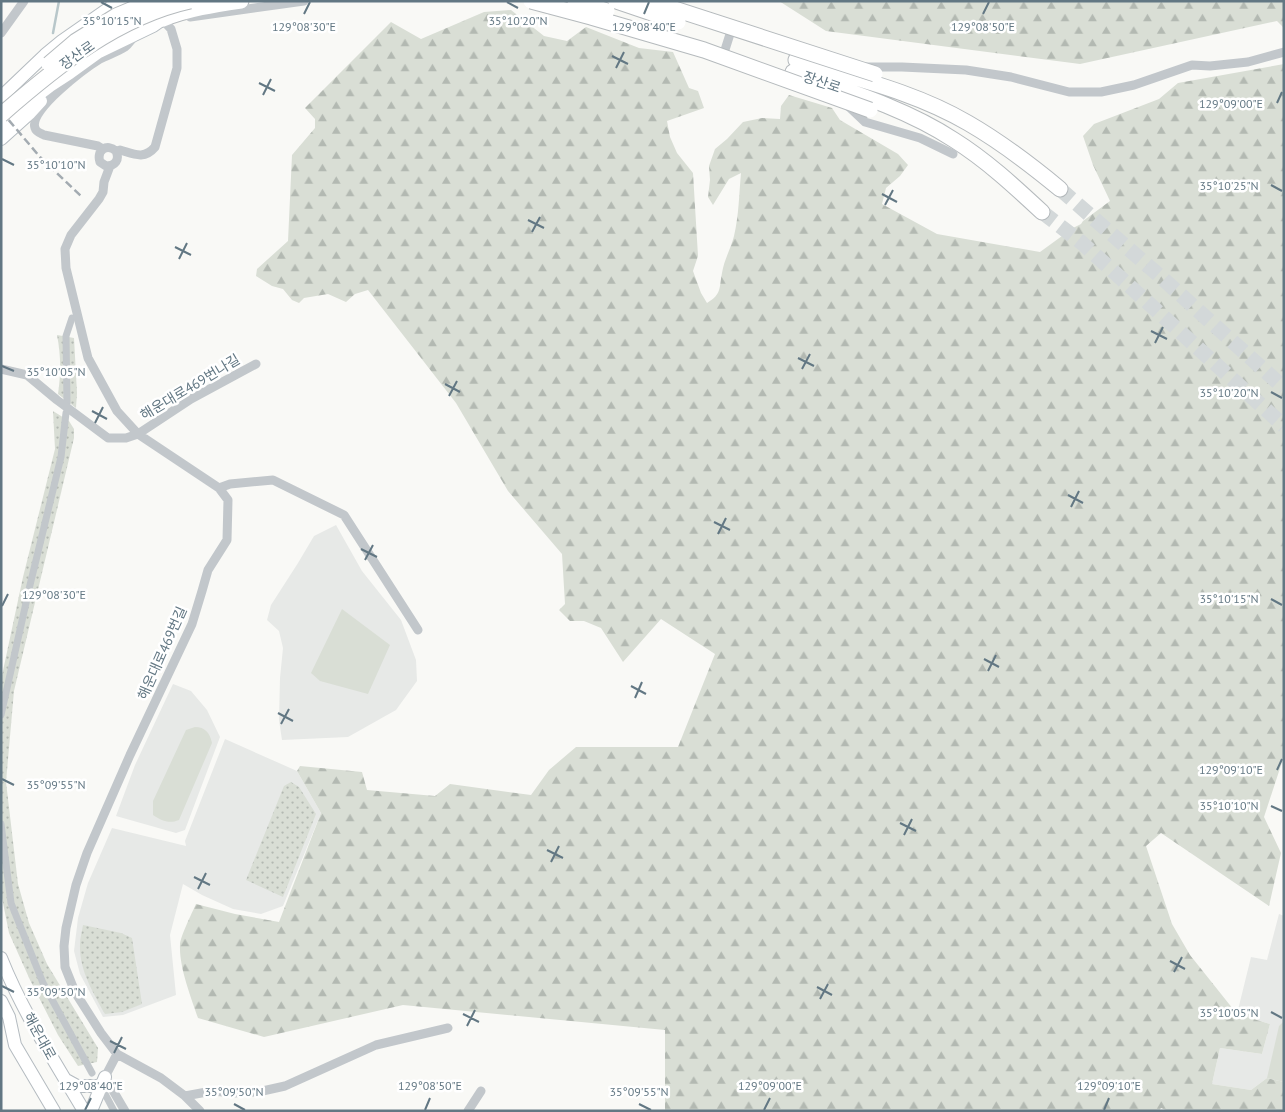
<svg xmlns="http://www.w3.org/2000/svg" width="1285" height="1112" font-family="'PT Sans','Noto Sans KR',sans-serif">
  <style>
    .built { fill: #e7e9e7 }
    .green { fill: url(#green-dots) }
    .forest { fill: url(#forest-firs) }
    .pitch { fill: #d9ded5 }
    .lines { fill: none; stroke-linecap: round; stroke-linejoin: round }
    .stream { stroke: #b8c7ca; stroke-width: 2.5 }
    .trunk-tunnel { stroke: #d3d8d9; stroke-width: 15; stroke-dasharray: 15 8; stroke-linecap: butt }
    .secondary-casing { stroke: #b4bbc0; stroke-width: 14 }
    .trunk-casing { stroke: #b5babd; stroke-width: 17 }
    .pedestrian { stroke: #c2c7cb; stroke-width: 7 }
    .minor { stroke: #c2c7cb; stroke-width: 9 }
    .secondary { stroke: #fff; stroke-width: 12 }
    .trunk { stroke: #fff; stroke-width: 15 }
    .rail { stroke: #a3abb1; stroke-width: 2.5; stroke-dasharray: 8 4; stroke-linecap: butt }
    .trunk-bridge-casing { stroke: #b5babd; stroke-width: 17; stroke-linecap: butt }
    .trunk-bridge { stroke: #fff; stroke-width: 15 }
    .ticks { fill: none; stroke: #627783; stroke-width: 2 }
    .labels { text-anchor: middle; stroke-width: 5; stroke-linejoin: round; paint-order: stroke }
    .street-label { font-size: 14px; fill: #627783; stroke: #fff }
    .ticks-label { font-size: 12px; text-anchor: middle; fill: #627783; stroke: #fff; stroke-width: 5; stroke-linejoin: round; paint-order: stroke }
  </style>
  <defs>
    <pattern id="green-dots" width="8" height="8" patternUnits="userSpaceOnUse" patternTransform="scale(1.25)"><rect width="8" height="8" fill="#d9ded5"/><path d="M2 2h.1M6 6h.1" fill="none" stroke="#b3b9b2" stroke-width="1.8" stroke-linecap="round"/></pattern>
    <pattern id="forest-firs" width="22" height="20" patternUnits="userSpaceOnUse" patternTransform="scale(1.25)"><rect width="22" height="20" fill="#d9ded5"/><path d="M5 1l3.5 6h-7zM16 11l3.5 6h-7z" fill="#b3b9b2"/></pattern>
  </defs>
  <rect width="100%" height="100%" fill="#f9f9f6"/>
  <!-- built -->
  <path class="built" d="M 336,525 L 362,571 L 401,620 L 416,660 L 417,681 L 396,710 L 348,737 L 282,740 L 279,720 L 280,678 L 283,648 L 279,631 L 267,620 L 271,605 L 298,563 L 314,536 Z
    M 173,684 L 191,691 L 207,710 L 220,737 L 185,830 L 176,833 L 116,816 L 135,765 Z
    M 225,739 L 297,771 L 321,813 L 283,906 L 261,914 L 233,909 L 202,895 L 183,884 L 170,935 L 176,995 L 123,1015 L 103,1017 L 80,974 L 74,951 L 78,918 L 88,883 L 112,828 L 186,846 L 185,841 Z
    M 1279,914 L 1284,916 L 1284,1082 L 1267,1078 L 1251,1090 L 1212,1084 L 1220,1048 L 1262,1054 L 1270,1024 L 1237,1014 L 1251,957 L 1267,960 Z"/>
  <!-- green -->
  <path class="green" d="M 57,335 L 74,338 L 77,393 L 76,408 L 58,394 C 61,374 61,355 57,335 Z
    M 53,411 L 69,421 L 74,429 L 74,438 L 14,691 L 6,782 L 18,884 L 29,923 L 47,964 L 98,1048 L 97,1062 L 78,1066 L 58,1035 L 30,980 L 9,933 L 1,893 L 1,680 L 23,577 L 55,449 Z
    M 291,782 L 299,787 L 316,814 L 283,897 L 246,880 L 284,786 Z
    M 83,925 L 121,933 L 132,938 L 142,1004 L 122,1012 L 105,1014 C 93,992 79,970 80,944 C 80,938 82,931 83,925 Z"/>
  <!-- forest -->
  <path class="forest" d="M 779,1 L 1284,1 L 1284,28 L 1277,21 L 1080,64 L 826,31 Z
    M 511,10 L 544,36 L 567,41 L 586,27 L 639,48 L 673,52 L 689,88 L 698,91 L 704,108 L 667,121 L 670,137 L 677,153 L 693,173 L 698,256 L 693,271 L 701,293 L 707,303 C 722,294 719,288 722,273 C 724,260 731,248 734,236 C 739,215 739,194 741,173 L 729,179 L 713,205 L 708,197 L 710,180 L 709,166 L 715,149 L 727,139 L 743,122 L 762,118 L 780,119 L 781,106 L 789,95 L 832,108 L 840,120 L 898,154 L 908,165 L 900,176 L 886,188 L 882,204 L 937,234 L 1040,252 L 1073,228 L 1081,224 L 1083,221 L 1110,201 L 1093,165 L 1083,136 L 1094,124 L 1159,99 L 1178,83 L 1284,64 L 1284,756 L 1264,817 L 1281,853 L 1269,906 L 1161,833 L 1146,846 L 1172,924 L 1190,955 L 1237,1014 L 1270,1024 L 1262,1054 L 1220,1048 L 1212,1084 L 1251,1090 L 1267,1078 L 1284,1082 L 1284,1111 L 1168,1111 L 1161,1108 L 1159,1111 L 665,1111 L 665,1030 L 403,1005 L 264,1037 L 198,1018 C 191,997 179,967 180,945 C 180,937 192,913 196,904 L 235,914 L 279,922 L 321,813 L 297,771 L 300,766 L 362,772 L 367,790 L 435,796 L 450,784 L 531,795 L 549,770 L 576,747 L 678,747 L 715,654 L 661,619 L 623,662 L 601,628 L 584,621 L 570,621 L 559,610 L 565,604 L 562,554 L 508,491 L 456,403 L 368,290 L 355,294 L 346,302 L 328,294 L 304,298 L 299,303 L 292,300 L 283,289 L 272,286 L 256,276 L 257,269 L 288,241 L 292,155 L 315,128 L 315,119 L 305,108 L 391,22 L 421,39 L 484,12 Z"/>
  <!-- pitch -->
  <path class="pitch" d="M 342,609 L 390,645 L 368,694 L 320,681 L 311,673 Z
    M 195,727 C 205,727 210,733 212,743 L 179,820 C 169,824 162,821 153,815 L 153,801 L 186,730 Z
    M 1284,1021 L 1284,1082 L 1267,1078 L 1279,1026 Z"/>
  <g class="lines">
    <!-- stream -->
    <path class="stream" d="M 53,33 L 59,1"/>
    <!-- trunk-tunnel -->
    <path class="trunk-tunnel" d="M 1060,189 L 1162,278 L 1284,388
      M 1042,212 L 1082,243 L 1284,426"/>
    <defs>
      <path id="secondary" d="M 1,97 L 45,55 L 62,41 L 115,4 L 123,1
        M 1,124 L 50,86 L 70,73 L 99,52 L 153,26 L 163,19
        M 1,139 L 30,113 L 41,101
        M 1,958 C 22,1011 55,1062 84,1111
        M 1,1001 L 9,1017 L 15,1045 L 54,1111
        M 66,1080 L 77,1086 L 100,1086
        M 91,1111 L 105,1077"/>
      <path id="trunk" d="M 163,19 C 188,9 214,5 241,1
        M 796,60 C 854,78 915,92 968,123 C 1001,142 1031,165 1060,189
        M 793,72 C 848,91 905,108 954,140 C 986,160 1014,186 1042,212"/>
    </defs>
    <!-- secondary casing -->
    <use href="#secondary" class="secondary-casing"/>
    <!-- trunk casing -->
    <use href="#trunk" class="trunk-casing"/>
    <!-- pedestrian -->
    <path class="pedestrian" d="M 67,403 L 66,336 L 72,318
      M 1,715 L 30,585 L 61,457 L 66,413
      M 1,824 L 11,903 L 43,983 L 92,1073
      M 104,1092 L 114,1111"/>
    <!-- minor -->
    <path class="minor" d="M 190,17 L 304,1
      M 1,33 L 24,1
      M 724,53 L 730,34
      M 866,67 L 902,67 L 966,70 L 1011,77 L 1069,92 L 1101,92 L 1134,85 L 1192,65 L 1210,66 L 1248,62 L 1284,52
      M 846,104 L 865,122 L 920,138 L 953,154
      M 103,149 L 98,146 L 44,135 C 40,133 36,132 35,128 C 28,110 87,67 100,59 C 108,55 117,52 125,47 C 128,45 130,41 133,38
      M 116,151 C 120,160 115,166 106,166 L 100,162 C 96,150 107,143 116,151 L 120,150 C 134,154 144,160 155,147 L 177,68 L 177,49 L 171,29 L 160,17
      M 110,166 L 104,182 L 103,192 L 99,199 L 71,235 L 65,249 L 66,268 L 88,358 L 117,411 L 138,434 L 219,488 L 228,500 L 227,540 L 208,570 L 202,591 L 192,624 L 130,755 L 87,853 L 76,885 L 66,928 L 64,946 L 65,967 L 75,992 L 101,1033 L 117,1054 L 161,1078 L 185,1096 L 200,1111
      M 1,369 L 27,375 L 57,400 L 108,438 L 126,438 L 138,434 L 191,399 L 256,364
      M 219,488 L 230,484 L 273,480 L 344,515 L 418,630
      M 117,1054 L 105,1077 L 125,1111
      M 185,1096 L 212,1091 L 234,1093 L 258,1092 L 285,1086 L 376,1045 L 448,1028
      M 468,1111 L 481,1091"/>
    <!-- secondary -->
    <use href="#secondary" class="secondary"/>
    <!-- trunk -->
    <use href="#trunk" class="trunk"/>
    <!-- rail -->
    <path class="rail" d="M 1,111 L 40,157 L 83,198"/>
    <defs>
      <path id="trunk-bridge" d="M 531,1 L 591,17 L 704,50 L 870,110
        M 575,1 L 607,11
        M 616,1 L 678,22
        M 650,1 L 875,74
        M 49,64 L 76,41 L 116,16 L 152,1
        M 1,115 C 56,67 117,17 190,1"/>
    </defs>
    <!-- trunk-bridge casing -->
    <use href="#trunk-bridge" class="trunk-bridge-casing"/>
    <!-- trunk-bridge -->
    <use href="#trunk-bridge" class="trunk-bridge"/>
  </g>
  <!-- ticks -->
  <path class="ticks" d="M 101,2 L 112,8M 507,2 L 518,8M 304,14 L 310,2M 644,14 L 649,2M 983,14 L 989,2M 612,56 L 628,64M 616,68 L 624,52M 259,83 L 275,91M 263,95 L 271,79M 1277,103 L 1282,92M 2,159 L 14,165M 1271,185 L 1282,191M 882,194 L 897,202M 885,205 L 893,190M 528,220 L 544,228M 532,232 L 540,217M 175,247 L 191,255M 179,259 L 187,243M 1151,331 L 1167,339M 1155,343 L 1163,327M 798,358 L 814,366M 2,366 L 14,371M 802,369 L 810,354M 445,384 L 460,392M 1271,392 L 1282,398M 449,396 L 457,381M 92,411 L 107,419M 95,423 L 103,407M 1068,495 L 1083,503M 1071,507 L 1079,491M 714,522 L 730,530M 718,534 L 726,518M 361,549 L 377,557M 365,560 L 373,545M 1271,599 L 1282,605M 2,606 L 8,594M 984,659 L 999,667M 988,671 L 996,655M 631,686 L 646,694M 635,698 L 642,682M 278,713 L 293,721M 281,724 L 289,709M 1277,770 L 1282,759M 2,779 L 14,785M 1271,806 L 1282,811M 900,823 L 916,831M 904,835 L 912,819M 547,850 L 563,858M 551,862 L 559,846M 194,877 L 210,885M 198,889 L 206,873M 1170,961 L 1185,969M 1174,972 L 1182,957M 2,986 L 14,992M 817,987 L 832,995M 820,999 L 828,984M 1271,1012 L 1282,1018M 463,1014 L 479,1022M 467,1026 L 475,1010M 110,1041 L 126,1049M 114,1053 L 122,1037M 234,1104 L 245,1110M 639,1104 L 651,1110M 85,1110 L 91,1098M 425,1110 L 430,1098M 764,1110 L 770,1098M 1104,1110 L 1109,1098"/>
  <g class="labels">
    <!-- street labels -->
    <g class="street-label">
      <text transform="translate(77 55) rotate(-35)" y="5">장산로</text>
      <text transform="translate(822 82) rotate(19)" y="5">장산로</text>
      <text transform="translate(190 387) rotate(-31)" y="5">해운대로469번나길</text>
      <text transform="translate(162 653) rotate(-66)" y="5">해운대로469번길</text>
      <text transform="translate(40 1036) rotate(61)" y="5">해운대로</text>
    </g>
  </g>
  <g class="ticks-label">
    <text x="112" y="25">35°10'15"N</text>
    <text x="518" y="25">35°10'20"N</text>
    <text x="304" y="31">129°08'30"E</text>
    <text x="644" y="31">129°08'40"E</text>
    <text x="983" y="31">129°08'50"E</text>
    <text x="1231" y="108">129°09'00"E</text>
    <text x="56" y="169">35°10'10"N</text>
    <text x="1229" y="190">35°10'25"N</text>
    <text x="56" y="376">35°10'05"N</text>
    <text x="1229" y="397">35°10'20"N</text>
    <text x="54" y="599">129°08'30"E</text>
    <text x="1229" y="603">35°10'15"N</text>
    <text x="1231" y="774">129°09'10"E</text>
    <text x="56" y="789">35°09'55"N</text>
    <text x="1229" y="810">35°10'10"N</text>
    <text x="56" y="996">35°09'50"N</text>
    <text x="1229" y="1017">35°10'05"N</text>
    <text x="91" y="1090">129°08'40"E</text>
    <text x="430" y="1090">129°08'50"E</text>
    <text x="770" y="1090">129°09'00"E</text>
    <text x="1109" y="1090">129°09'10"E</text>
    <text x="234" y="1096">35°09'50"N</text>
    <text x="639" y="1096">35°09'55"N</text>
  </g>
  <!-- border -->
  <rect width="1285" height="1112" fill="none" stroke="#627783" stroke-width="5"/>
</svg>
